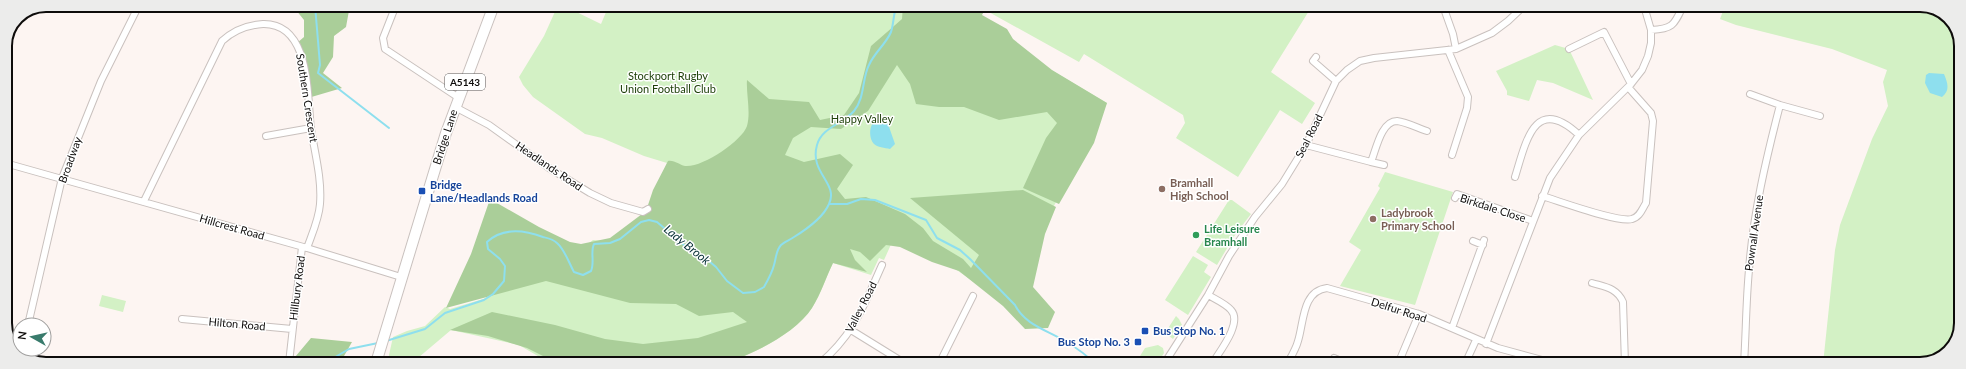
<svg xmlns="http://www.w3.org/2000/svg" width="1966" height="369" font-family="Lato,sans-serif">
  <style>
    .green { fill: #d3f1c5 }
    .forest { fill: #aace99 }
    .water { fill: #8edfee }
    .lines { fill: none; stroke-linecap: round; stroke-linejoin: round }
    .stream { stroke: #8edfee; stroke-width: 2 }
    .minor-casing { stroke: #c9c1be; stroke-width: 8 }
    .primary-casing { stroke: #c9c1be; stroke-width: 12 }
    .minor { stroke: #fff; stroke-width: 6 }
    .primary { stroke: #fff; stroke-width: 10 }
    .education-dot { fill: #8d6e63; stroke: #fff; stroke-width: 1.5 }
    .transit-dot { fill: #1a4fb4; stroke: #fff; stroke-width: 1.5 }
    .leisure-dot { fill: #2e9e5b; stroke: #fff; stroke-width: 1.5 }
    .labels { text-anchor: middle; stroke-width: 3; stroke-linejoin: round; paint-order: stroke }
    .shield { fill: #fff; stroke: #565554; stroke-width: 1 }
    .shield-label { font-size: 10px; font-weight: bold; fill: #0e0c0b }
    .park-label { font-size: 11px; fill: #1f410a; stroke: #fff }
    .street-label { font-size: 11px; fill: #0e0c0b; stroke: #fff }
    .education-label { font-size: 11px; font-weight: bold; fill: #785e54; stroke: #fff; text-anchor: start }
    .transit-label { font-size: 11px; font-weight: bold; fill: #164399; stroke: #fff; text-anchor: start }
    .leisure-label { font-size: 11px; font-weight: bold; fill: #27864d; stroke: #fff; text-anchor: start }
    .water-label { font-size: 12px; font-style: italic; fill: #083137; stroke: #fff }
    .rim { fill: none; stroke: #0e0c0b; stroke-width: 2 }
  </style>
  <rect width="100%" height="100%" fill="#fdf5f2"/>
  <!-- green -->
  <path class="green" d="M 558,5 L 562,5 L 601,24 L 609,5 L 961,5 L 956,14 L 1107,103 L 1004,303 L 898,229 L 884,260 L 879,258 L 871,275 L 833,263 C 826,277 821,294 812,308 C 798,330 763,349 739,358 L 736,364 L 559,363 L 543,359 L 519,345 L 451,330 L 412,363 L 390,363 L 389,355 L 393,337 L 407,331 L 425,326 L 445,307 L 450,309 L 483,299 L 589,243 L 593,240 L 608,241 L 646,213 L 667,163 L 644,156 L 602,138 L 585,134 L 533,97 L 523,85 L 519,77 L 544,36 Z
    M 990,5 L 1312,6 L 1271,72 L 1315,103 L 1302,124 L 1280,110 L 1238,177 L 1176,138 L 1185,123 L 1183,115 L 1084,54 L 1079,62 L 987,11 Z
    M 1725,6 L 1927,6 L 1951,19 L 1961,41 L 1960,330 L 1947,354 L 1920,364 L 1823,364 L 1835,250 L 1840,225 L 1872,139 L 1888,106 L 1883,82 L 1887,70 L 1832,49 L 1736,25 L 1720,19 Z
    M 1555,45 L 1569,49 L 1593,100 L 1553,83 L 1537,80 L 1529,101 L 1507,95 L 1507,91 L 1496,71 Z
    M 1385,172 L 1453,192 L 1415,305 L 1340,286 L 1361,250 L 1349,242 L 1380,188 L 1378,186 Z
    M 1229,200 L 1232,200 L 1251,214 L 1235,235 L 1217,265 L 1196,252 Z
    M 1193,256 L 1208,265 L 1204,272 L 1211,277 L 1188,315 L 1165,300 Z
    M 102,295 L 126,301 L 123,312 L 99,306 Z
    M 1176,316 L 1179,319 L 1182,325 L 1173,339 L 1165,333 Z
    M 1158,345 L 1163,348 L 1164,353 L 1157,364 L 1135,364 L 1145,348 Z"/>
  <!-- forest -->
  <path class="forest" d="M 292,5 L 350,5 L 346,27 L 334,36 L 333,57 L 323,73 L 342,88 L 308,98 L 297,43 L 304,37 L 304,20 Z
    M 903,5 L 987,5 L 982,15 L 1007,29 L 1013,39 L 1052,70 L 1107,103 L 1094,143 L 1059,204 L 1023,188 L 1046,138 L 1057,123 L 1047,112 L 999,120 L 964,107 L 939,107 L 916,104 L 910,84 L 897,65 L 868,111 L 841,129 L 811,127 L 793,138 L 785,155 L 804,162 L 840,154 L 853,165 L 837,189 L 845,199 L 866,197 L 905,214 L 923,228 L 933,241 L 963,259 L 971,268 L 979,255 L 910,198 L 1023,190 L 1056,207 L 1045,234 L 1033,287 L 1055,312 L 1048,328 L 1025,329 L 1003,306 L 959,271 L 932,262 L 900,247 L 886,245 L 870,261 L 860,252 L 850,249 L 855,260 L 867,272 L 833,263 C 826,277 821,294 812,308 C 798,330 763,349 739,358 L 736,364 L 571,363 L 545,357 L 527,348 L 488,336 L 450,330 L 492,312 L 555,325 L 605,339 L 643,344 L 698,338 L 747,322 L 733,312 L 699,316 L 676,304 L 630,303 L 546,281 L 446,308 L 471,254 L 490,199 L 539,227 L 570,242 L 581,244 L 610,238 L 646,211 L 653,190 L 668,161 C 675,160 679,165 685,166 C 702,168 742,141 747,126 C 751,112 746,94 747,80 L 769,99 L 809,102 L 820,120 L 844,115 L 859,93 L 871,46 L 902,19 Z
    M 311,338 L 352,342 L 340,363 L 290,363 Z"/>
  <!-- water -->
  <path class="water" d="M 1929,73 L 1944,74 C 1948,84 1950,90 1942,97 L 1930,93 L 1925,83 L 1926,75 Z
    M 879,118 L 888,124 L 895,144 L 890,149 C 885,148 877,147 874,144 C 867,137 870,120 879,118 Z"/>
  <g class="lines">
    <!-- stream -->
    <path class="stream" d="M 315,5 L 320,65 L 318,73 L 389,128
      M 829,204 L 847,204 L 861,199 L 875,200 L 926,220 L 937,238 L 960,250 L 970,259 L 1015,305 C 1025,325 1047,330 1065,341 C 1075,347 1087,355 1095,364
      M 386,341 L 425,329 L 445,313 L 484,300 L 493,294 L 504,281 L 505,266 L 500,259 L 488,249 L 487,242 C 503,227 524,230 543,237 C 547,238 553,239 557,243 C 565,250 569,263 574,272 L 583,275 L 591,271 C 595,262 590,252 594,244 L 610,243 L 620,239 L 641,222 L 649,220 L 657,222 L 691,251 L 703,256 L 716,267 L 727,281 L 743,293 L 755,292 L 764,287 C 768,280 772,273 774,265 C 776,259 776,250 781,245 C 784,242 790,240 794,237 C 807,229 823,218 829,204 C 839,183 809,173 817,145 C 822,127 843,124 854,111 C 865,98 862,78 869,65 C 874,53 886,44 891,32 C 894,23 893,14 897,5
      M 325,363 L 349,349 L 378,343"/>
    <defs>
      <path id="minor" d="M 396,5 L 383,38 L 385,49 L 459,98
        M 1443,6 L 1453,34 L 1456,49
        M 1651,30 C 1673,29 1674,25 1683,6
        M 1569,49 L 1604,32 L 1631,84
        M 1448,50 L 1468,97 L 1467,108 L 1452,155
        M 1316,57 L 1313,61 L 1336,81
        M 1780,105 L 1820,116
        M 455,107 L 489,125 L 549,168 L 590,193 L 611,203 L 643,212 L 648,209
        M 266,136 L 311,128
        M 1306,145 L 1371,162 C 1376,150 1381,121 1397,121 C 1406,122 1418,128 1427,131
        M 1371,162 L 1384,165
        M 5,163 L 307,248 L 401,277
        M 1515,177 C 1526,141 1535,94 1579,135
        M 1542,196 C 1559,201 1618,223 1632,219 C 1640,217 1642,209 1646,203 L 1653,121 L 1651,113 L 1628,87
        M 1455,198 L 1457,194 L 1533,221
        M 144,201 L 222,41 C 234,30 246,25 263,24 C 311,23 307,95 311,129 C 315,154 322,179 320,204 C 319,219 312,234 307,248
        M 1473,241 L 1483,245
        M 1592,283 C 1605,287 1617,288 1623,302 L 1625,364
        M 1208,295 C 1215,299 1226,304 1231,310 C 1243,323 1219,352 1212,364
        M 182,319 L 292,329
        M 28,325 L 62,178 L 101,81 L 139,5
        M 1452,328 L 1484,240
        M 851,330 L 906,364
        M 1486,344 L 1550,178 L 1579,135 L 1631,84 L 1642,70 L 1648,56 L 1651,43 L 1651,30 L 1644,6
        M 22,354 L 23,349
        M 1334,358 L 1348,364
        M 200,363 L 215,363
        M 289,363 L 302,247
        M 819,364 C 854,335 864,305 882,265
        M 939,364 L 973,296
        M 1164,364 L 1208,295 L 1229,256 L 1255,217 L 1282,184 L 1306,145 L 1336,81 L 1347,70 L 1360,61 L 1374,58 L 1456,49 L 1492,33 L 1508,21 L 1524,6
        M 1287,364 C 1291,357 1296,349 1298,341 C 1304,322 1302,291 1327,288 L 1419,314 L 1498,348 L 1557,364
        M 1398,364 L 1419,314
        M 1465,364 L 1476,340
        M 1744,364 C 1746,333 1746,301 1749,270 C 1753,214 1766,159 1780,105 L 1750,94"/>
      <path id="primary" d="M 376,363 L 446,133 L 494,5"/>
    </defs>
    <!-- minor casing -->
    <use href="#minor" class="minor-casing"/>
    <!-- primary casing -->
    <use href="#primary" class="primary-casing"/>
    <!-- minor -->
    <use href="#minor" class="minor"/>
    <!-- primary -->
    <use href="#primary" class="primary"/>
  </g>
  <!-- markers -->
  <g class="education-dot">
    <circle cx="1162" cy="189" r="4"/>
    <circle cx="1373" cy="219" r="4"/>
  </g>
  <g class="transit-dot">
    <rect x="418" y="187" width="8" height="8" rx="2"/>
    <rect x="1141" y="327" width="8" height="8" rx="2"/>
    <rect x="1134" y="338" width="8" height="8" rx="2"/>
  </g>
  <circle class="leisure-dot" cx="1196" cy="235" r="4"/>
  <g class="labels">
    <!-- shield labels -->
    <rect class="shield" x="445" y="74" width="40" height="16" rx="3"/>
    <g class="shield-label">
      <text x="465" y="86">A5143</text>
    </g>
    <!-- park labels -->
    <g class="park-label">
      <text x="668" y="80">Stockport Rugby<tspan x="668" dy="13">Union Football Club</tspan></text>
      <text x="862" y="123">Happy Valley</text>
    </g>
    <!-- street labels -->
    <g class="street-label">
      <text transform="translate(307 98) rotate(81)" y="4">Southern Crescent</text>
      <text transform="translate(1309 136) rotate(-63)" y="4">Seal Road</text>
      <text transform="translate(445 137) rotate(-72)" y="4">Bridge Lane</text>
      <text transform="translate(70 160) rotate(-70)" y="4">Broadway</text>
      <text transform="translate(549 166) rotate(34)" y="4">Headlands Road</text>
      <text transform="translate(1493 208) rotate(18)" y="4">Birkdale Close</text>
      <text transform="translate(232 227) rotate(16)" y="4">Hillcrest Road</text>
      <text transform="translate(1754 233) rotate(-82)" y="4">Pownall Avenue</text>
      <text transform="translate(297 288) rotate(-83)" y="4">Hillbury Road</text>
      <text transform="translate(861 307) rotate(-63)" y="4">Valley Road</text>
      <text transform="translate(1399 310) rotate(18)" y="4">Delfur Road</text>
      <text transform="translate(237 324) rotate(5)" y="4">Hilton Road</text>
    </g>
    <!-- education labels -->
    <g class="education-label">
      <text x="1170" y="187">Bramhall<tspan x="1170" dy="13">High School</tspan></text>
      <text x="1381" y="217">Ladybrook<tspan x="1381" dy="13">Primary School</tspan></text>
    </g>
    <!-- transit labels -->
    <g class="transit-label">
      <text x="430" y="189">Bridge<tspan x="430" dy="13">Lane/Headlands Road</tspan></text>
      <text x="1153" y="335">Bus Stop No. 1</text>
      <text x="1130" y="346" text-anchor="end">Bus Stop No. 3</text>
    </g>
    <!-- leisure labels -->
    <g class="leisure-label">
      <text x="1204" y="233">Life Leisure<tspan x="1204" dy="13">Bramhall</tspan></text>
    </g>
    <!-- water labels -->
    <g class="water-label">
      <text transform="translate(687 245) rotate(39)" y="4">Lady Brook</text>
    </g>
  </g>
  <!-- crop -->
  <path d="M0 0H1966V369H0ZM46 12H1920A34 34 0 0 1 1954 46V323A34 34 0 0 1 1920 357H46A34 34 0 0 1 12 323V46A34 34 0 0 1 46 12Z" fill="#ececeb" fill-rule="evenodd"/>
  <path class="rim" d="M46 12H1920A34 34 0 0 1 1954 46V323A34 34 0 0 1 1920 357H46A34 34 0 0 1 12 323V46A34 34 0 0 1 46 12Z"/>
  <!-- north arrow -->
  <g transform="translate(32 337) rotate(278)"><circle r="19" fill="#ffffff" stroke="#9f9e9d"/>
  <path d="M0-3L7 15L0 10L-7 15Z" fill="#397b6c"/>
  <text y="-6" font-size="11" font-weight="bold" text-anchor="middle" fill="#0e0c0b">N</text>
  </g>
</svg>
